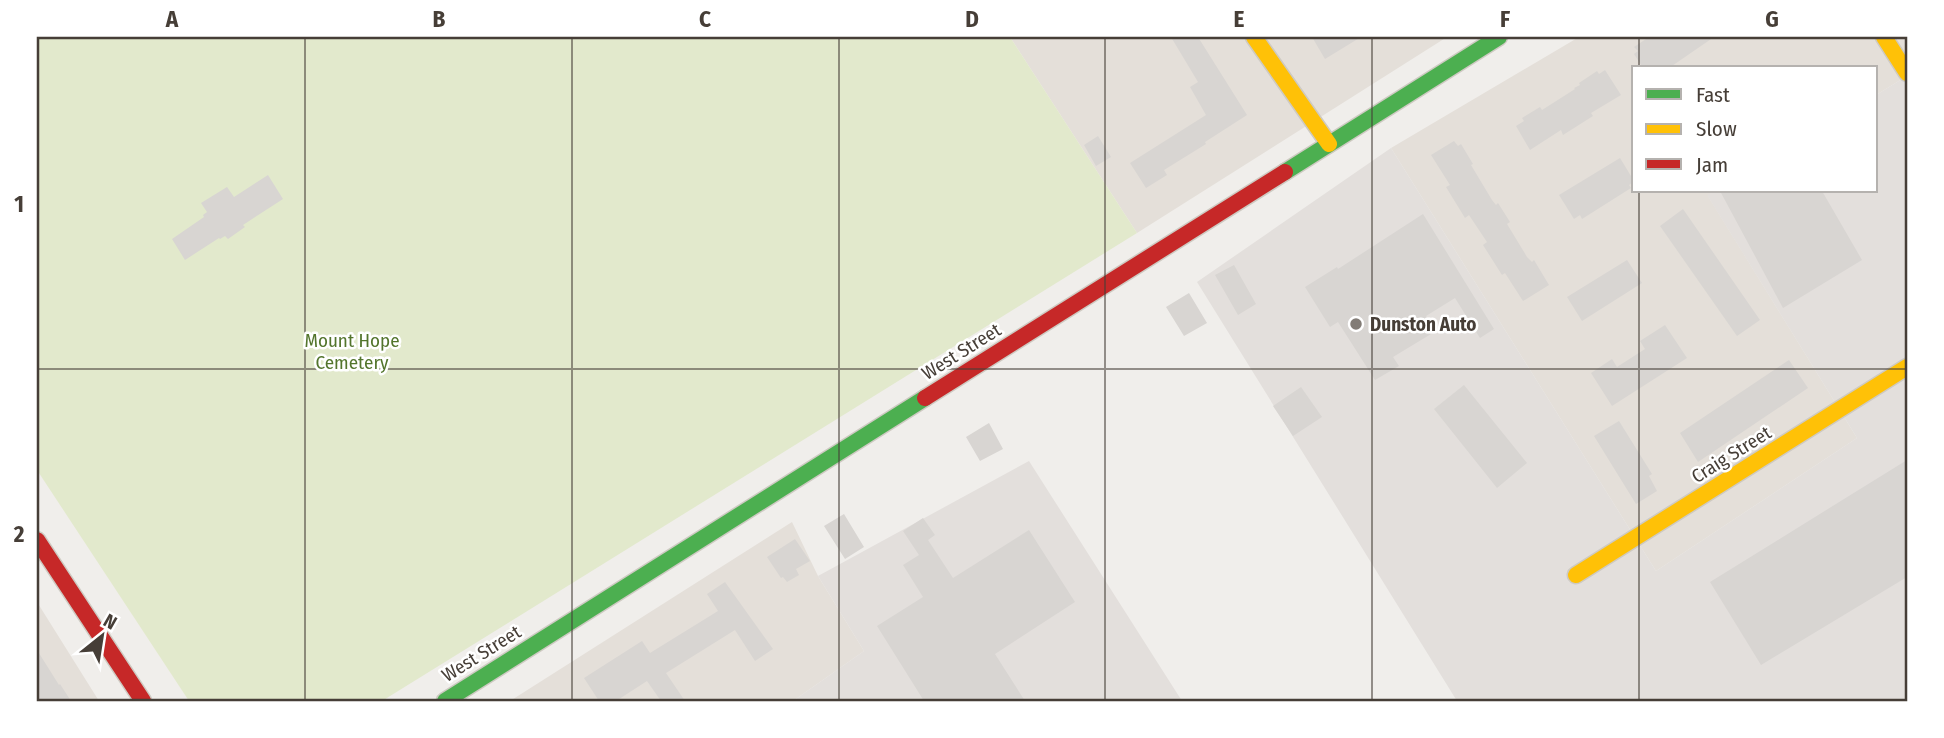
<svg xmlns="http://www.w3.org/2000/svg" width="1944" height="738" font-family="'Fira Sans Condensed',sans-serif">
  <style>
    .residential { fill: #e4dfd9 }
    .industrial { fill: #e3dfdc }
    .green { fill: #e2e9cc }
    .building { fill: #d8d5d2 }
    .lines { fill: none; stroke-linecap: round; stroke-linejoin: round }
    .fast-casing { stroke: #cecac2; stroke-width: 19 }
    .slow-casing { stroke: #cecac2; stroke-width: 19 }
    .jam-casing { stroke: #cecac2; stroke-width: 19 }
    .fast { stroke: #4caf50; stroke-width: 16 }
    .slow { stroke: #ffc107; stroke-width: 16 }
    .jam { stroke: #c62828; stroke-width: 16 }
    .grid { fill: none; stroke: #463e37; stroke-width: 2; stroke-opacity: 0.55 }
    .poi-dot { fill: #827c76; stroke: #fff; stroke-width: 2.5 }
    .labels { text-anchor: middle; stroke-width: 5; stroke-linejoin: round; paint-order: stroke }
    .poi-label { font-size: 19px; font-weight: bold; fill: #463e37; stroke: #fff; text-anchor: start }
    .park-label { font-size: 19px; fill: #53752d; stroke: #fff }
    .street-label { font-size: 19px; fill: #463e37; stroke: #fff }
    .neatline { fill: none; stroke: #463e37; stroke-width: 2.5 }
    .grid-label { font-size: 23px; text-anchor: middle; font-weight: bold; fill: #463e37 }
  </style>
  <rect width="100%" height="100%" fill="#f0eeeb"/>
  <!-- residential -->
  <path class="residential" d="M 1010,37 L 1447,37 L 1137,233 Z
    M 1579,37 L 1907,37 L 1907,76 L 1876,95 L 1876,68 L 1634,68 L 1634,191 L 1715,191 L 1708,196 L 1857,438 L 1656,571 L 1391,148 Z
    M 792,522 L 818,576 L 864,651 L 793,701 L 510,701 Z
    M 37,602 L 99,701 L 37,701 Z"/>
  <!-- industrial -->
  <path class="industrial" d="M 1907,76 L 1907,701 L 1457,701 L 1197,282 L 1391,148 L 1656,571 L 1857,438 L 1707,195 L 1715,191 L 1876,191 L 1876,95 Z
    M 1029,461 L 1182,701 L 793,701 L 864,651 L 818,576 Z"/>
  <!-- green -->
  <path class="green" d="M 37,37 L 1010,37 L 1137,233 L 382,701 L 189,701 L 37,470 Z"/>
  <!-- building -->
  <path class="building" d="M 1171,37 L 1198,37 L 1247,115 L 1205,142 L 1206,144 L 1164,170 L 1167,175 L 1146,188 L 1130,163 L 1206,115 L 1190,87 L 1198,82 Z
    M 1312,37 L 1361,37 L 1325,59 Z
    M 1649,37 L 1714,37 L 1669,68 L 1643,68 L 1634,54 L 1638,51 L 1634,47 Z
    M 1605,70 L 1621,95 L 1591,113 L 1593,116 L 1563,135 L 1561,130 L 1530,150 L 1516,126 L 1524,121 L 1522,118 L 1540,107 L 1542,110 L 1575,89 L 1574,88 L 1580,85 L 1579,83 L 1597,71 L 1599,74 Z
    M 1098,136 L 1111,157 L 1096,166 L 1084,145 Z
    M 1454,141 L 1458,146 L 1461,144 L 1473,164 L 1471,165 L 1492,200 L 1496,205 L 1498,203 L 1510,222 L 1507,224 L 1527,257 L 1532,262 L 1534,260 L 1549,285 L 1523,301 L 1505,273 L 1502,275 L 1483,245 L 1487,242 L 1469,215 L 1465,218 L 1446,187 L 1450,185 L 1431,155 Z
    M 1620,158 L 1634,181 L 1629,185 L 1631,188 L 1582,219 L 1580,215 L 1574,219 L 1559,195 Z
    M 268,175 L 283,199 L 243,225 L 245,227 L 228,239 L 225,236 L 220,239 L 219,238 L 185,260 L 172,239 L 204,217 L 203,215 L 207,212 L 201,203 L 227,187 L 234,197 Z
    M 1720,191 L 1822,191 L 1862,260 L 1783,308 Z
    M 1683,209 L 1760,320 L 1737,336 L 1660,226 Z
    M 1423,214 L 1494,329 L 1480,338 L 1455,298 L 1426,316 L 1436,331 L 1393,357 L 1399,366 L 1375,380 L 1338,322 L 1330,327 L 1305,287 L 1337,267 L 1338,269 Z
    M 1627,260 L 1642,283 L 1582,321 L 1567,297 Z
    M 1234,265 L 1256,304 L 1238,315 L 1215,275 Z
    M 1189,293 L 1207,323 L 1184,336 L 1166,307 Z
    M 1665,325 L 1687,358 L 1612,406 L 1591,373 L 1612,359 L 1617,367 L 1645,349 L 1640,341 Z
    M 1789,360 L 1808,388 L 1698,462 L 1680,433 Z
    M 1464,385 L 1527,463 L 1497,488 L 1434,409 Z
    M 1301,387 L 1322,417 L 1293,436 L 1273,406 Z
    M 1619,421 L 1652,474 L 1649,476 L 1657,491 L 1636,504 L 1594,436 Z
    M 989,423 L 1003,449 L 980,461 L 966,437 Z
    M 1907,460 L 1907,577 L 1761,665 L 1710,582 Z
    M 844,514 L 864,547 L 845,559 L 824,526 Z
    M 923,518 L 935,535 L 928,540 L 953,578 L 1029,530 L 1075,602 L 995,654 L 1025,701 L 924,701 L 877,626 L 923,597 L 903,565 L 919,555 L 903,531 Z
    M 795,539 L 810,561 L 796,569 L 799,575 L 787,582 L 783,577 L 781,578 L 767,557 Z
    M 725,582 L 773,649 L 755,661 L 735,630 L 666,673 L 685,701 L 661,701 L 647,681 L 616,701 L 599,701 L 584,678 L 642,641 L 650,653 L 718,611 L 707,594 Z
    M 37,650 L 59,685 L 60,684 L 71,701 L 37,701 Z"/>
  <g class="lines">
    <defs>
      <path id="fast" d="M 1285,172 L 1499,37
        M 445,701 L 925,398"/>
      <path id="slow" d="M 1254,37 L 1329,144
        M 1884,37 L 1907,73
        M 1576,575 L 1907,367"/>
      <path id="jam" d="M 925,398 L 1285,172
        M 37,540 L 143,701"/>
    </defs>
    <!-- fast casing -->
    <use href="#fast" class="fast-casing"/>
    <!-- slow casing -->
    <use href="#slow" class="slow-casing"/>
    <!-- jam casing -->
    <use href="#jam" class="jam-casing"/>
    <!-- fast -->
    <use href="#fast" class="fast"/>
    <!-- slow -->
    <use href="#slow" class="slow"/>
    <!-- jam -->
    <use href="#jam" class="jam"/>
  </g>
  <!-- grid -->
  <path class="grid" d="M 305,37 L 305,701M 572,37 L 572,701M 839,37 L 839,701M 1105,37 L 1105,701M 1372,37 L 1372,701M 1639,37 L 1639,68M 1639,191 L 1639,701M 37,369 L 1907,369"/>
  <!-- markers -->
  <circle class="poi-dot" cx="1356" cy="324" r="7"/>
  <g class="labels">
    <!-- poi labels -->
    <g class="poi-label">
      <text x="1370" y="331">Dunston Auto</text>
    </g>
    <!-- park labels -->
    <g class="park-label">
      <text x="352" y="347">Mount Hope<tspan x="352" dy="22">Cemetery</tspan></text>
    </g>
    <!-- street labels -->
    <g class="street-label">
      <text transform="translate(961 351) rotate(-32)" y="7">West Street</text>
      <text transform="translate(1731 454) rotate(-32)" y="7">Craig Street</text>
      <text transform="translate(481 653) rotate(-32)" y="7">West Street</text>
    </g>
  </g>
  <!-- border -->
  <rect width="1944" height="738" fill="none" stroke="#ffffff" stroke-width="77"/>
  <!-- legend -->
  <rect x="1632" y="66" width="245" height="126" fill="#ffffff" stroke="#b5b2af" stroke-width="2"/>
  <rect x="1646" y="89" width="35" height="10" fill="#4caf50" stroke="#b5b2af" stroke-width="2"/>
  <text x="1696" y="102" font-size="21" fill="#463e37">Fast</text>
  <rect x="1646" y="124" width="35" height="10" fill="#ffc107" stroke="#b5b2af" stroke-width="2"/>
  <text x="1696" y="136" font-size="21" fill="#463e37">Slow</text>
  <rect x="1646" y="159" width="35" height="10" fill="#c62828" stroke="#b5b2af" stroke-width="2"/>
  <text x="1696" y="172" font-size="21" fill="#463e37">Jam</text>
  <!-- north arrow -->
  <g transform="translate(102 636) rotate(30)" stroke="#ffffff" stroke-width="5" paint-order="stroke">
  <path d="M0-5L12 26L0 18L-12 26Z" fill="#463e37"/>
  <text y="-10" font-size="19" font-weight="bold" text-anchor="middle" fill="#463e37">N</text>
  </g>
  <rect x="38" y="38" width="1868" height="662" class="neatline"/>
  <g class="grid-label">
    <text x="172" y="27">A</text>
    <text x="439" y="27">B</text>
    <text x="705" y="27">C</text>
    <text x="972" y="27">D</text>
    <text x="1239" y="27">E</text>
    <text x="1505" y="27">F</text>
    <text x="1772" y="27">G</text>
    <text x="19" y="212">1</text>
    <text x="19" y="542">2</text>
  </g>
</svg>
